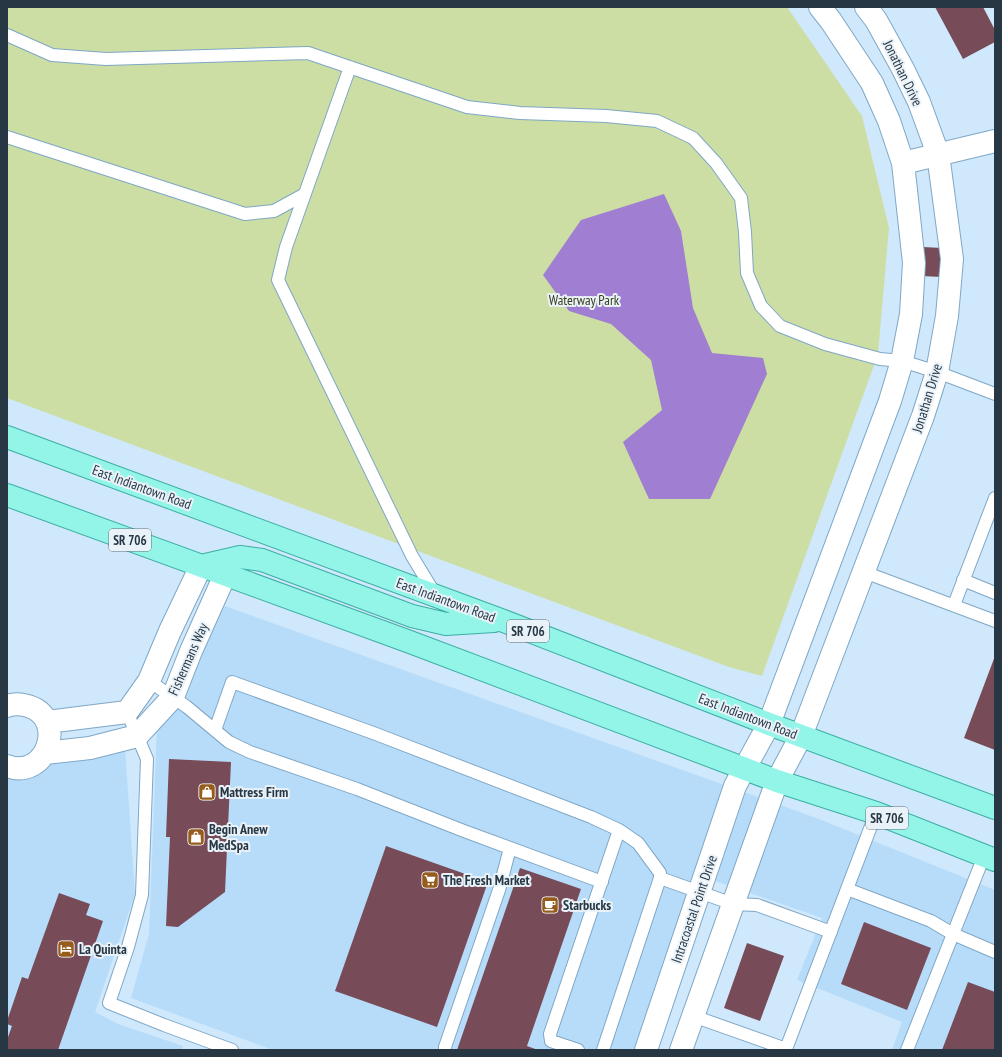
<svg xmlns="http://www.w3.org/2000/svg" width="1002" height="1057" font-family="'PT Sans Narrow',sans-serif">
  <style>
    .built { fill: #b7dcfa }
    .green { fill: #ccdea4 }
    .water { fill: #a07ed1 }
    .building { fill: #774c58 }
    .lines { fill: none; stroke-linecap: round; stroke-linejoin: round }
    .lane-casing { stroke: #7fa7c5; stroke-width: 14 }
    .street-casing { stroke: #7fa7c5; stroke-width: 24 }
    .primary-casing { stroke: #3daea4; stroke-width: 24 }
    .lane { stroke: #fff; stroke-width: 12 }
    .street { stroke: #fff; stroke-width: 22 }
    .primary { stroke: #92f5e8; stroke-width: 22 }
    .labels { text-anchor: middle; stroke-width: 4; stroke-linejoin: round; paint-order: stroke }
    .shield { fill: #eaf2f9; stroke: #626f7a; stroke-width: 1 }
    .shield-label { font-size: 13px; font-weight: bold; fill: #273744 }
    .street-label { font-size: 14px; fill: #273744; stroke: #eaf2f9 }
    .park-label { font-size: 14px; fill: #353f17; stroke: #eaf2f9 }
    .poi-label { font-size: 14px; font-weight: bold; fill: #273744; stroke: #eaf2f9; text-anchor: start }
  </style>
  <rect width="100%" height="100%" fill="#cfe8fb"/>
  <!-- built -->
  <path class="built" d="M 225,606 L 819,819 L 995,890 L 995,1050 L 892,1050 L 902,1022 L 797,980 L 822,918 L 695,874 L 635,1050 L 273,1050 L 131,998 L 149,934 L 157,725 Z
    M 125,748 L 135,894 L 95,1012 L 118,1024 L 183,1046 L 182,1050 L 7,1050 L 7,775 L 12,761 Z"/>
  <!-- green -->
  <path class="green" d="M 7,7 L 787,7 L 862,116 L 889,228 L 878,354 L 762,676 L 729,667 L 7,398 Z"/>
  <!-- water -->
  <path class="water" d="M 664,194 L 681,231 L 693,308 L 712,353 L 763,358 L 767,374 L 710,499 L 649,499 L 623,442 L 662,410 L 651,360 L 611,324 L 569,311 L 543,275 L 581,220 Z"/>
  <!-- building -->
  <path class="building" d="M 935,7 L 983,7 L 995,30 L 995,42 L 963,59 Z
    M 923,247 L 942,248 L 941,277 L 922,276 Z
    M 995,656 L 995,750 L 964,738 Z
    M 169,759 L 231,762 L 225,892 L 178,927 L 166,926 L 170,837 L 166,837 Z
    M 386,846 L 488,882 L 437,1027 L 335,991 Z
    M 520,868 L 581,889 L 527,1046 L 538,1050 L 457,1050 Z
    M 59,893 L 90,904 L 86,915 L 103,921 L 58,1050 L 7,1050 L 7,1040 L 12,1026 L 7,1024 L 7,1021 L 22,977 L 28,979 Z
    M 864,922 L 931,948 L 907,1010 L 841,984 Z
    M 747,943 L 784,956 L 760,1021 L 724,1008 Z
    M 968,982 L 995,992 L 995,1050 L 942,1050 Z"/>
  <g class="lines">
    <defs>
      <path id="lane" d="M 7,35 L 52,55 L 106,59 L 308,53 L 467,107 L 520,113 L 606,116 L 657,121 L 693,138 L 716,163 L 741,198 L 745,232 L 747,273 L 761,306 L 780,326 L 825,344 L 880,359 L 902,361 L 937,372 L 995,394
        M 350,67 L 286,247 L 278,280 L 412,556 L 435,594
        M 7,137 L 245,214 L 274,211 L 305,194
        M 864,572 L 995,621
        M 963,580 L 995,593
        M 954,605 L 995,498
        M 149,681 L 187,707 L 229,742 L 250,752 L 357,789 L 464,831 L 602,882
        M 127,712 L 147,759 L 142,895 L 128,947 L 109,1003 L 164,1025 L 232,1050
        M 215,730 L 232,682 L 376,734 L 591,817 L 619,830 L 638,843 L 660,873 L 660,878 L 603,1050
        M 660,878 L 733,904 L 757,905 L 831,932
        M 847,889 L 931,921 L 953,934 L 995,952
        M 693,1016 L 786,1049 L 876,813
        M 445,1050 L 445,1047 L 499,890 L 510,848
        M 578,1050 L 551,1041 L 550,1034 L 619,830
        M 907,1050 L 984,856"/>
      <path id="street" d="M 903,163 L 995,141
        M 7,706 C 14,703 21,704 28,706 C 68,718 47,781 7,766
        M 47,722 L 127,712 L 149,681 L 170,631 L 201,566
        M 45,753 L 90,748 L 137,736 L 173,697 L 191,651 L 225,575
        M 646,1050 L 735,786 L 769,724 L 890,401 L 902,361 L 911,314 L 914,263 L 903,163 L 889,121 L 872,83 L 831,21 L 820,7
        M 681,1050 L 777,781 L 801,736 L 923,416 L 937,372 L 947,316 L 952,259 L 938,154 L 919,102 L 903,69 L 876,20 L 866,7"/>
      <path id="primary" d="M 7,437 L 501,620 L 769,724 L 995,808
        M 7,495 L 410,642 L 777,781 L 876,813 L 995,860
        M 201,566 L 240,557 L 262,560 L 412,616 L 446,624 L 494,621"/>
    </defs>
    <!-- lane casing -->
    <use href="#lane" class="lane-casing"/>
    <!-- street casing -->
    <use href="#street" class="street-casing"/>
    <!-- primary casing -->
    <use href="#primary" class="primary-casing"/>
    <!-- lane -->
    <use href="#lane" class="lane"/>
    <!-- street -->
    <use href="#street" class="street"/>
    <!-- primary -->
    <use href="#primary" class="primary"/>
  </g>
  <!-- icons -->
  <defs>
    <symbol id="shop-square" viewBox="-11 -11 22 22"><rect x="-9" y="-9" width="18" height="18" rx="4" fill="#975b1c" stroke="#eaf2f9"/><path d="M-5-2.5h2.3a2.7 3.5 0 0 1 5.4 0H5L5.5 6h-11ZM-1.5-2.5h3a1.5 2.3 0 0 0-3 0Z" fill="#fff"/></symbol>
    <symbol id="supermarket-square" viewBox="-11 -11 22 22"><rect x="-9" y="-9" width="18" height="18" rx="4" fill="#975b1c" stroke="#eaf2f9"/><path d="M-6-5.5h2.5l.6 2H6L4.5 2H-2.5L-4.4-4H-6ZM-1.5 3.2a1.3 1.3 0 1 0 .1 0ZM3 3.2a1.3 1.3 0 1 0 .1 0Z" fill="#fff"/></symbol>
    <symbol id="cafe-square" viewBox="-11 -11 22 22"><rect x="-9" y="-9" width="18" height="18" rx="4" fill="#975b1c" stroke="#eaf2f9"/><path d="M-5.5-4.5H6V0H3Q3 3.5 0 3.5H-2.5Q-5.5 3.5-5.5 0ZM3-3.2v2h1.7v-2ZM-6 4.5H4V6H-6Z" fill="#fff"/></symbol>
    <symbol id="hotel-square" viewBox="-11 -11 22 22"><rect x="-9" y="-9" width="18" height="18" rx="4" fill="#975b1c" stroke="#eaf2f9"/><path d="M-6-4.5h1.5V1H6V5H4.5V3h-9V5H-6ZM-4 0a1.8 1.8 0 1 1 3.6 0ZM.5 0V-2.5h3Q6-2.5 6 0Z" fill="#fff"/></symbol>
  </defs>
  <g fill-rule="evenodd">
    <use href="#shop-square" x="197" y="782" width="20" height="20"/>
    <use href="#shop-square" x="186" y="827" width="20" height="20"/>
    <use href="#supermarket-square" x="420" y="870" width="20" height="20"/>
    <use href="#cafe-square" x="540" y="895" width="20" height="20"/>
    <use href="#hotel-square" x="56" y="939" width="20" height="20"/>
  </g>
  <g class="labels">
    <!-- shield labels -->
    <g class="shield">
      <rect x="109" y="529" width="42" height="22" rx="3"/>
      <rect x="507" y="620" width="42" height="22" rx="3"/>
      <rect x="866" y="807" width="42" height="22" rx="3"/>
    </g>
    <g class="shield-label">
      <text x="130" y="545">SR 706</text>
      <text x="528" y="636">SR 706</text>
      <text x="887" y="823">SR 706</text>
    </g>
    <!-- street labels -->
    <g class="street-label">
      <text transform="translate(903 73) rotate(64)" y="5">Jonathan Drive</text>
      <text transform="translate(927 398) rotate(-73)" y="5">Jonathan Drive</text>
      <text transform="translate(142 487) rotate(20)" y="5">East Indiantown Road</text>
      <text transform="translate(446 600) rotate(20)" y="5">East Indiantown Road</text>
      <text transform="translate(188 659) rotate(-66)" y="5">Fishermans Way</text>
      <text transform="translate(748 716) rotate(21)" y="5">East Indiantown Road</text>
      <text transform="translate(694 909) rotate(-71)" y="5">Intracoastal Point Drive</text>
    </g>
    <!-- park labels -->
    <g class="park-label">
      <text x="584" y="305">Waterway Park</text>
    </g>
    <!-- poi labels -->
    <g class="poi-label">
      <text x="220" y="797">Mattress Firm</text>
      <text x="209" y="834">Begin Anew<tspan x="209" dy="16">MedSpa</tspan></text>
      <text x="443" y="885">The Fresh Market</text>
      <text x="563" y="910">Starbucks</text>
      <text x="79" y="954">La Quinta</text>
    </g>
  </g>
  <!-- border -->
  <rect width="1002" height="1057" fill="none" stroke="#273744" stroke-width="16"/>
</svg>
